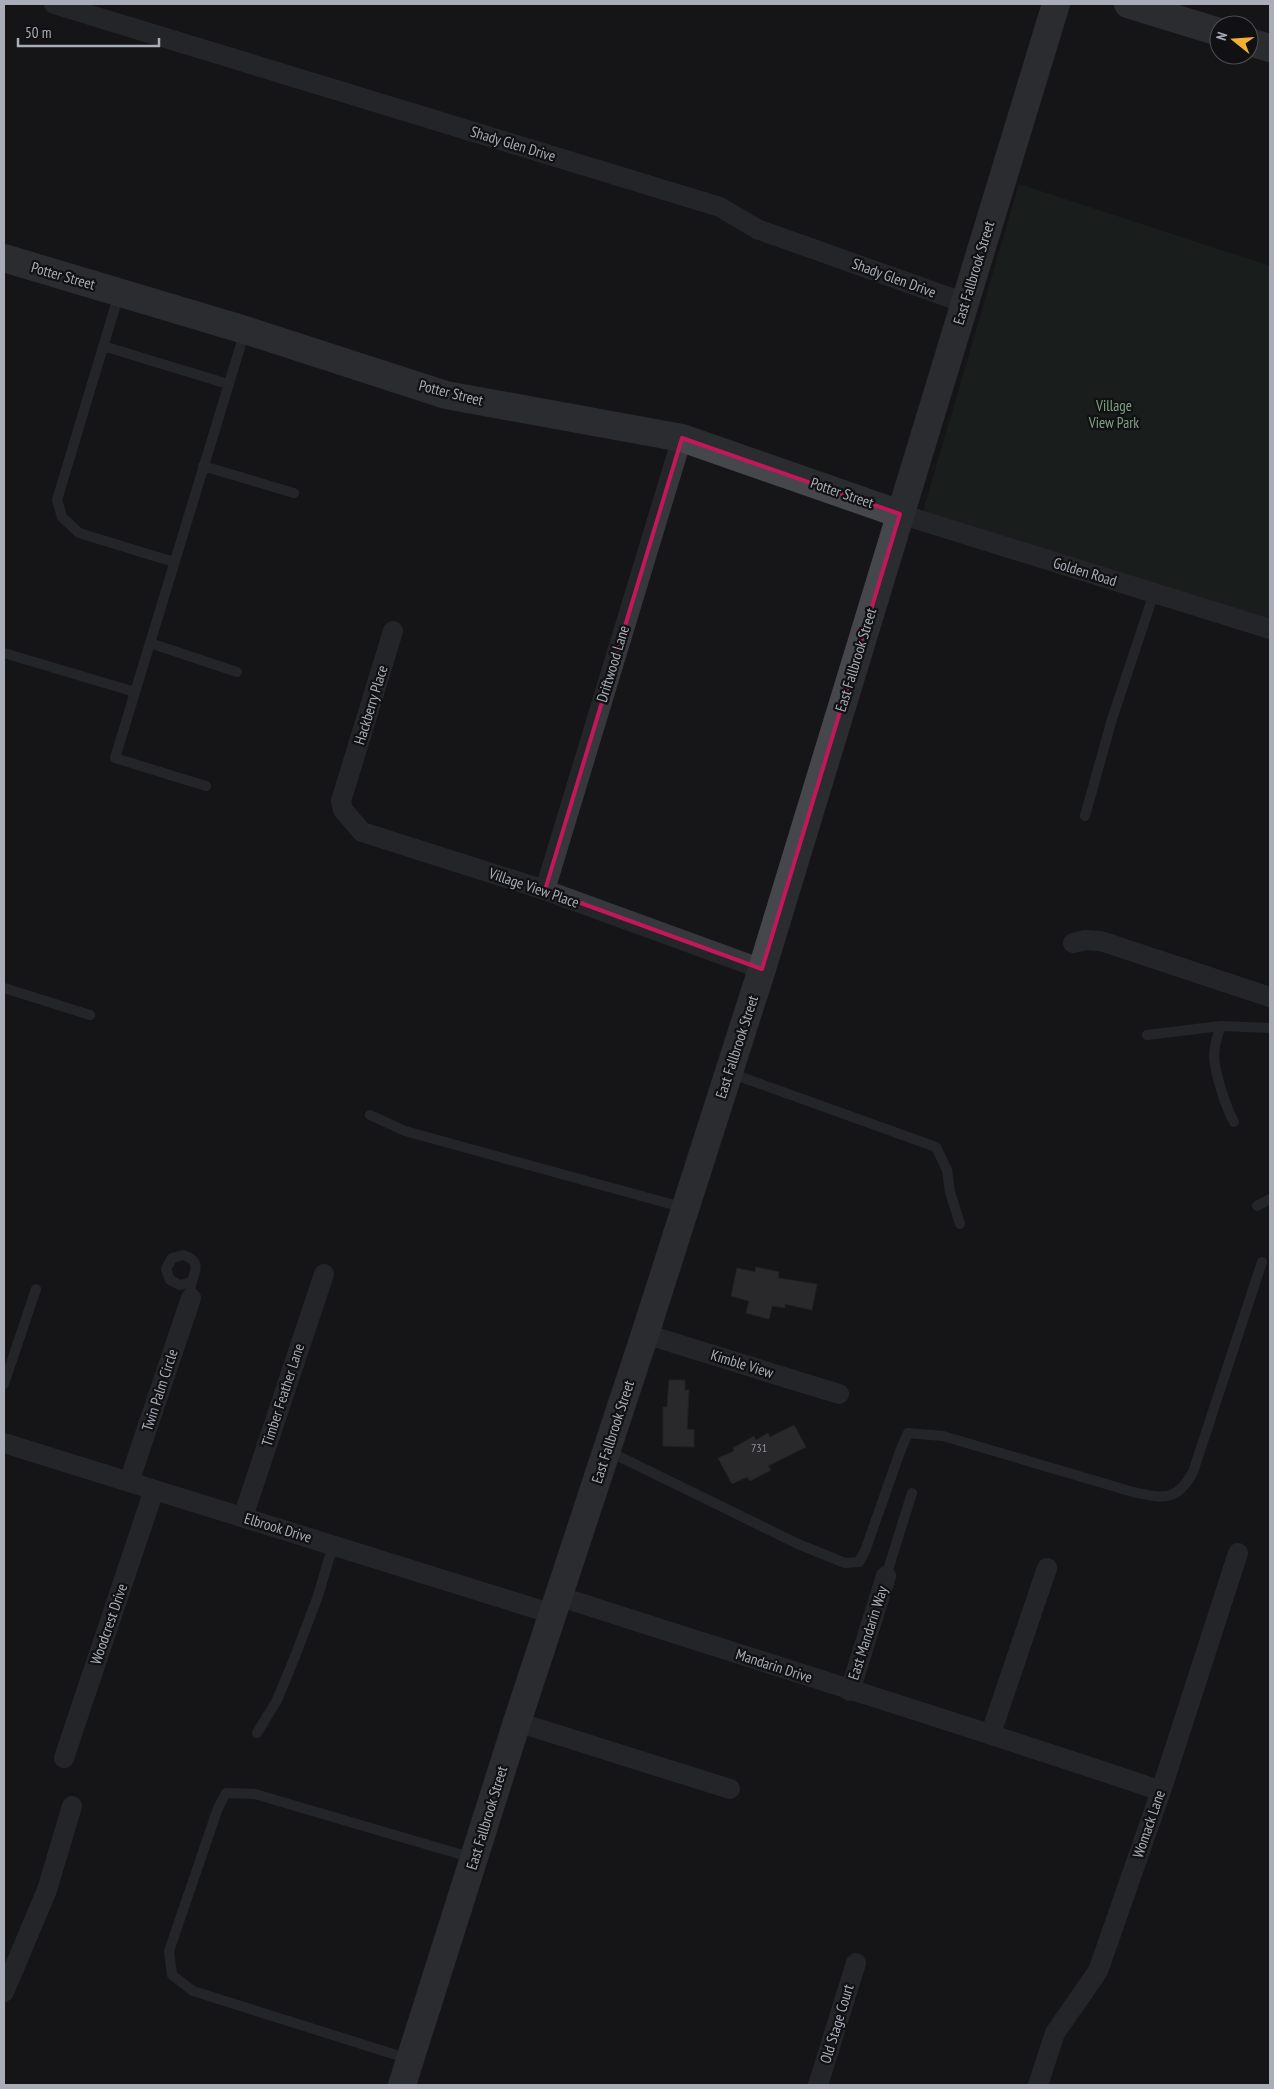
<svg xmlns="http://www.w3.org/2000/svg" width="1274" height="2089" font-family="'PT Sans Narrow',sans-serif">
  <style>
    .green { fill: #1e261f }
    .building { fill: #404145; stroke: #303034 }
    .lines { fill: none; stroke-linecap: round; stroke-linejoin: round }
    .lane { stroke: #37383d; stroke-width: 10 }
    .street { stroke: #37383d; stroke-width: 20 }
    .secondary { stroke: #45474d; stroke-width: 28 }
    .marked { fill: none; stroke: #c2185b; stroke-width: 4; stroke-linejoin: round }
    .labels { text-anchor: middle; stroke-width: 4.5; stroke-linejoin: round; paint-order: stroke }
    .number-label { font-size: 12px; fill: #8e929b }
    .street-label { font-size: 15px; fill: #a8adb8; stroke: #111113 }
    .park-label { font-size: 15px; fill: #7fa381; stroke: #111113 }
  </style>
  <rect width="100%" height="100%" fill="#161618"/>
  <!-- green -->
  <path class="green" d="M 1019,184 L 1270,266 L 1270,629 L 921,518 Z"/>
  <!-- building -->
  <path class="building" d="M 756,1267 L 779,1272 L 778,1278 L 817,1284 L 812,1310 L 785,1304 L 785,1308 L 772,1306 L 769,1319 L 746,1313 L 749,1301 L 731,1296 L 737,1268 L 755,1272 Z
    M 669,1380 L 685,1380 L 685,1390 L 689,1390 L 687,1429 L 694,1430 L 694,1447 L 663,1446 L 663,1407 L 667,1407 Z
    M 794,1425 L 806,1447 L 768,1466 L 771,1470 L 750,1481 L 747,1477 L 732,1484 L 718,1458 L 734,1451 L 733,1448 L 754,1436 L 756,1440 L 768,1433 L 770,1437 Z"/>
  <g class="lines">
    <!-- lane -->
    <path class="lane" d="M 119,294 L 57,500 L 62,517 L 79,533 L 174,562
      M 103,346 L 228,384
      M 203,466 L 294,493
      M 150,643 L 237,672
      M 4,653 L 135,692
      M 206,786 L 115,758 L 245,331
      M 1085,816 L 1112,719 L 1154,593
      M 4,988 L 90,1015
      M 1147,1035 L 1221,1026
      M 730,1073 L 936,1147 L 947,1170 L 950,1192 L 960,1224
      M 370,1115 L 405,1131 L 685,1208
      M 1234,1122 C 1226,1108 1215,1073 1214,1057 C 1214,1046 1217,1036 1221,1026 L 1270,1028
      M 1257,1206 L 1270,1199
      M 191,1298 C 191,1293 190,1285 192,1281 C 197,1268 199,1260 183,1255 L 172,1258 L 166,1269 L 170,1280 L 180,1285 L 191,1282
      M 4,1384 L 36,1289
      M 608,1451 L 798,1544 L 845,1563 L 859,1562 L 865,1551 L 901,1449 L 908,1433 L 943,1436 L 1133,1492 C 1163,1498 1176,1503 1193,1472 L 1262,1262
      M 886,1576 L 912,1493
      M 257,1733 L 277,1700 L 294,1659 L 318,1596 L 333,1545
      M 409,2059 L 193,1991 L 172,1975 L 169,1951 L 218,1808 L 226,1793 L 255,1794 L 473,1858"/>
    <!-- street -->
    <path class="street" d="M 54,4 L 720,207 L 757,229 L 965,303
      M 900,514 L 1270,629
      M 393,631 L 341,801 L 343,810 L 362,832 L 545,890 L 762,969
      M 545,890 L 682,438
      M 1073,943 L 1085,940 L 1101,941 L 1270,997
      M 645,1334 L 839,1394
      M 4,1443 L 553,1614
      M 129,1482 L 191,1298
      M 243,1517 L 324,1274
      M 558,1596 C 759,1661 961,1723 1161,1791
      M 850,1691 L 886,1576
      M 517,1722 L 730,1789
      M 991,1733 L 1047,1568
      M 64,1758 L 154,1490
      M 4,1992 L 47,1890 L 72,1806
      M 818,2085 L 856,1963
      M 1038,2085 L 1055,2033 L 1098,1971 L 1161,1791 L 1238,1553"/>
    <!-- secondary -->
    <path class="secondary" d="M 1128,4 L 1219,32
      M 1249,42 L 1270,48
      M 4,258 L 245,330 L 446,395 L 682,438 L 900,514
      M 402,2085 L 517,1722 L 645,1334 L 762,969 L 1056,4"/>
  </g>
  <!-- marked area -->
  <path d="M0 0H1274V2089H0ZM 682,438 L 900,514 L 762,969 L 545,890 Z" fill="#161618" fill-opacity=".55" fill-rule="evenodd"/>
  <path class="marked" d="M 682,438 L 900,514 L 762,969 L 545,890 Z"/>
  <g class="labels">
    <!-- number labels -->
    <g class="number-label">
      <text x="759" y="1452">731</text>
    </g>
    <!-- street labels -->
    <g class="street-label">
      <text transform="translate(513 144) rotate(17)" y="5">Shady Glen Drive</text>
      <text transform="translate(974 273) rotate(-73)" y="5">East Fallbrook Street</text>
      <text transform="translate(63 276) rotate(16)" y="5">Potter Street</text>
      <text transform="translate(894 278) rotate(20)" y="5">Shady Glen Drive</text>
      <text transform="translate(451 393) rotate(14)" y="5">Potter Street</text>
      <text transform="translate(842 493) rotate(19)" y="5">Potter Street</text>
      <text transform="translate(1085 572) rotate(17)" y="5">Golden Road</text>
      <text transform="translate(856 660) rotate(-73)" y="5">East Fallbrook Street</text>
      <text transform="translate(613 664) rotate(-73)" y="5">Driftwood Lane</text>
      <text transform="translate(371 705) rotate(-73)" y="5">Hackberry Place</text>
      <text transform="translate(534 888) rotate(19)" y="5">Village View Place</text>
      <text transform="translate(737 1047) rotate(-72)" y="5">East Fallbrook Street</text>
      <text transform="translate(742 1364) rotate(17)" y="5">Kimble View</text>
      <text transform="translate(160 1390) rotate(-72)" y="5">Twin Palm Circle</text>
      <text transform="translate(283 1395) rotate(-72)" y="5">Timber Feather Lane</text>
      <text transform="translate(613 1432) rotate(-72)" y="5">East Fallbrook Street</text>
      <text transform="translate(278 1528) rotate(17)" y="5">Elbrook Drive</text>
      <text transform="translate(109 1624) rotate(-71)" y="5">Woodcrest Drive</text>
      <text transform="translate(868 1633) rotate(-72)" y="5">East Mandarin Way</text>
      <text transform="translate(774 1666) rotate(18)" y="5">Mandarin Drive</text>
      <text transform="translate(487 1818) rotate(-73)" y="5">East Fallbrook Street</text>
      <text transform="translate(1149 1824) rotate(-71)" y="5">Womack Lane</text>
      <text transform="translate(837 2024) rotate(-73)" y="5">Old Stage Court</text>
    </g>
    <!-- park labels -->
    <g class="park-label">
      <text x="1114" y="411">Village<tspan x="1114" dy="17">View Park</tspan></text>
    </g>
  </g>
  <!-- border -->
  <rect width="1274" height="2089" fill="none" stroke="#a8adb8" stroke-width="10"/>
  <!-- north arrow -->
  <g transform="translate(1234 40) rotate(287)"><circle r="24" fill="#111113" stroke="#4d4f55"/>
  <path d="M0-4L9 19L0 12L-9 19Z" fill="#f2b134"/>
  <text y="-8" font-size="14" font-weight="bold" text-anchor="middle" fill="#a8adb8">N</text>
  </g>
  <!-- scale -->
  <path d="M18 38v8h141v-8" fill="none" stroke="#a8adb8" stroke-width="2.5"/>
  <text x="25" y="38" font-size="15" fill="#a8adb8" stroke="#111113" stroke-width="4" paint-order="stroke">50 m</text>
</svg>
